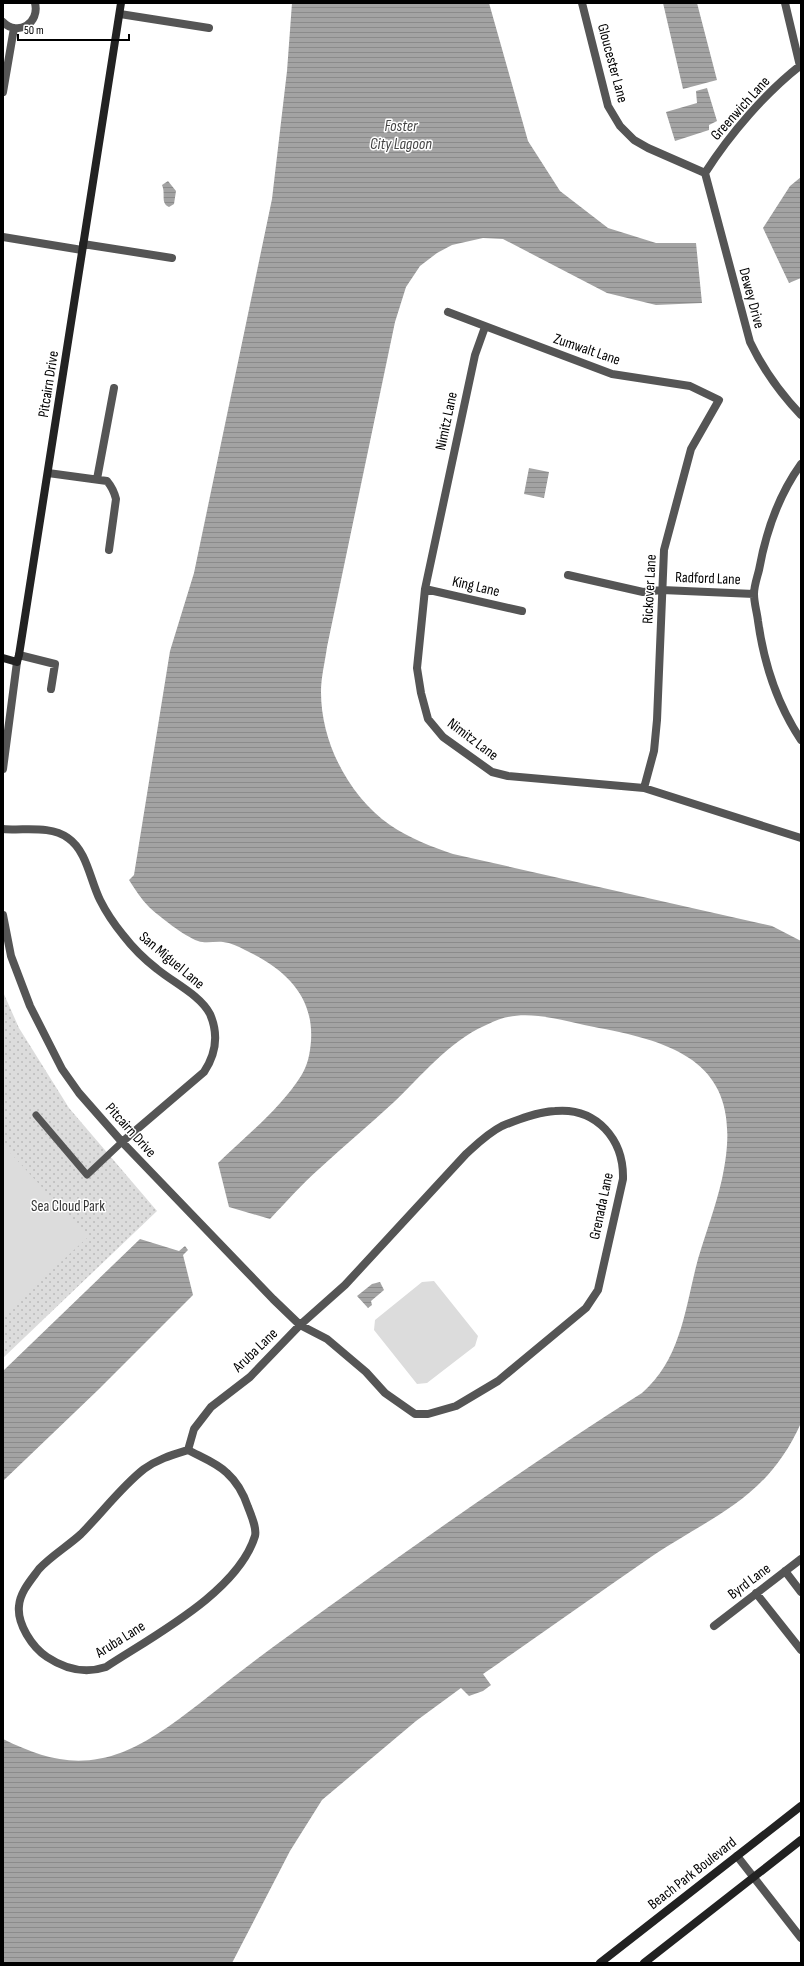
<svg xmlns="http://www.w3.org/2000/svg" width="804" height="1966" font-family="'Sofia Sans Condensed',sans-serif">
  <style>
    .park { fill: url(#park-dots) }
    .pitch { fill: #dcdcdc }
    .water { fill: url(#water-rules) }
    .lines { fill: none; stroke-linecap: round; stroke-linejoin: round }
    .lane { stroke: #555; stroke-width: 7 }
    .street { stroke: #555; stroke-width: 8 }
    .secondary { stroke: #222; stroke-width: 8 }
    .labels { text-anchor: middle; stroke-width: 3; stroke-linejoin: round; paint-order: stroke }
    .street-label { font-size: 15px; fill: #000; stroke: #fff }
    .park-label { font-size: 15px; fill: #333; stroke: #fff }
    .water-label { font-size: 16px; font-style: italic; fill: #444; stroke: #fff }
  </style>
  <defs>
    <pattern id="park-dots" width="8" height="8" patternUnits="userSpaceOnUse"><rect width="8" height="8" fill="#dcdcdc"/><path d="M2 2h.1M6 6h.1" fill="none" stroke="#bbb" stroke-width="1.8" stroke-linecap="round"/></pattern>
    <pattern id="water-rules" width="6" height="5" patternUnits="userSpaceOnUse"><rect width="6" height="5" fill="#a3a3a3"/><path d="M0 2.5h6" fill="none" stroke="#8b8b8b"/></pattern>
  </defs>
  <rect width="100%" height="100%" fill="#fff"/>
  <!-- park -->
  <path class="park" d="M 3,992 L 19,1028 L 69,1108 L 157,1211 L 3,1358 Z"/>
  <!-- pitch -->
  <path class="pitch" d="M 3,1145 L 88,1237 L 3,1315 Z
    M 434,1281 L 478,1336 L 475,1346 L 427,1383 L 417,1384 L 374,1330 L 375,1320 L 422,1282 Z"/>
  <!-- water -->
  <path class="water" d="M 292,3 L 489,3 L 528,141 L 560,191 L 608,228 L 656,243 L 696,243 L 702,303 L 656,305 L 607,293 L 503,239 L 483,238 L 452,245 L 437,253 L 420,266 L 406,287 L 395,322 L 327,647 C 325,662 321,677 321,692 C 321,743 349,796 390,825 C 409,838 432,847 453,854 L 772,926 L 801,941 L 801,1423 C 766,1501 712,1515 648,1559 C 593,1597 538,1636 483,1674 L 491,1685 L 483,1691 L 469,1696 L 461,1688 L 416,1721 L 322,1800 L 290,1851 L 232,1963 L 3,1963 L 3,1739 C 44,1759 78,1769 123,1752 C 155,1739 182,1717 209,1696 C 236,1675 263,1654 291,1634 C 406,1551 522,1469 642,1393 C 682,1358 685,1307 698,1259 C 706,1232 716,1206 722,1179 C 745,1073 692,1045 599,1028 C 571,1023 537,1011 508,1017 C 500,1018 491,1023 484,1026 C 450,1041 420,1077 394,1102 C 369,1125 344,1146 319,1169 C 302,1184 286,1202 270,1219 L 229,1207 L 218,1163 C 246,1136 281,1108 301,1076 C 308,1065 310,1053 311,1041 C 314,995 284,968 245,950 C 238,946 231,943 223,942 C 215,941 206,944 198,941 C 184,936 160,917 149,907 C 141,899 135,889 129,880 L 134,875 L 170,651 L 194,573 L 272,199 L 287,71 Z
    M 663,3 L 697,3 L 717,80 L 683,89 Z
    M 707,88 L 717,121 L 709,125 L 709,130 L 675,141 L 666,112 L 697,103 L 696,91 Z
    M 801,177 L 801,278 L 789,283 L 763,228 L 790,186 Z
    M 168,181 L 176,191 L 174,204 L 169,207 C 160,203 166,194 162,185 Z
    M 529,468 L 549,472 L 544,498 L 524,494 Z
    M 140,1239 L 179,1251 L 185,1246 L 188,1250 L 183,1255 L 193,1295 L 98,1390 L 3,1481 L 3,1371 Z
    M 380,1282 L 384,1290 L 371,1301 L 372,1305 L 368,1308 L 357,1296 L 372,1284 Z"/>
  <g class="lines">
    <!-- lane -->
    <path class="lane" d="M 36,1115 L 87,1175 L 122,1142"/>
    <!-- street -->
    <path class="street" d="M 582,3 L 608,106 L 620,126 L 634,140 L 648,148 L 705,173
      M 785,3 L 800,66
      M 120,14 L 209,28
      M 3,22 C 18,37 40,23 35,3
      M 3,92 L 14,28
      M 705,173 L 750,342 C 763,369 780,393 801,415
      M 705,173 C 730,134 765,93 801,65
      M 3,237 L 82,250
      M 83,244 L 172,258
      M 448,312 L 612,374 L 690,386 L 719,400 L 691,449 L 664,550 L 657,720 L 654,751 L 644,788
      M 485,327 L 475,355 L 425,589 L 417,668 L 421,693 L 428,719 L 443,737 L 492,772 L 508,776 L 644,788 L 801,838
      M 801,464 C 778,496 766,531 759,570 C 757,578 754,586 754,594 C 754,603 757,612 758,621 C 764,664 777,704 801,740
      M 48,473 L 107,481 C 112,487 114,491 116,499 L 109,550
      M 97,479 L 114,388
      M 568,575 L 643,592 L 662,590 L 754,594
      M 425,589 L 522,611
      M 19,655 L 55,664 L 51,689
      M 3,769 L 17,662
      M 3,829 C 24,831 50,825 68,838 C 87,851 90,880 100,900 C 106,912 114,924 123,935 C 133,948 144,959 157,969 C 174,983 200,995 210,1014 C 219,1035 216,1054 204,1072 L 122,1142
      M 3,915 L 11,956 L 30,1006 L 62,1069 L 79,1093 L 122,1142 L 273,1299 L 300,1325 L 327,1339 L 366,1372 L 385,1393 L 415,1414 L 428,1414 L 456,1406 L 498,1381 L 586,1308 L 598,1290 L 623,1179 C 624,1140 597,1107 555,1111 C 537,1112 519,1119 502,1126 C 488,1133 477,1144 466,1154 L 345,1285 L 300,1325 L 250,1377 L 211,1407 L 194,1429 L 188,1450 C 201,1457 217,1463 227,1473 C 237,1482 244,1495 248,1507 C 251,1515 257,1528 255,1536 C 238,1592 153,1636 106,1667 C 85,1674 65,1669 47,1657 C 32,1647 17,1624 19,1606 C 20,1592 31,1580 39,1569 C 51,1556 68,1546 81,1534 C 102,1513 121,1487 144,1469 C 158,1459 172,1455 188,1450
      M 785,1571 L 801,1592
      M 756,1593 L 801,1650
      M 714,1626 L 801,1559
      M 737,1856 L 801,1938"/>
    <!-- secondary -->
    <path class="secondary" d="M 3,658 L 17,662 L 19,655 L 121,3
      M 600,1963 L 801,1806
      M 644,1963 L 801,1840"/>
  </g>
  <g class="labels">
    <!-- street labels -->
    <g class="street-label">
      <text transform="translate(613 63) rotate(75)" y="5">Gloucester Lane</text>
      <text transform="translate(740 108) rotate(-48)" y="5">Greenwich Lane</text>
      <text transform="translate(752 298) rotate(75)" y="5">Dewey Drive</text>
      <text transform="translate(587 349) rotate(19)" y="5">Zumwalt Lane</text>
      <text transform="translate(48 384) rotate(-81)" y="5">Pitcairn Drive</text>
      <text transform="translate(446 421) rotate(-78)" y="5">Nimitz Lane</text>
      <text transform="translate(708 578) rotate(2)" y="5">Radford Lane</text>
      <text transform="translate(476 586) rotate(13)" y="5">King Lane</text>
      <text transform="translate(649 589) rotate(-87)" y="5">Rickover Lane</text>
      <text transform="translate(473 739) rotate(37)" y="5">Nimitz Lane</text>
      <text transform="translate(172 960) rotate(40)" y="5">San Miguel Lane</text>
      <text transform="translate(131 1130) rotate(48)" y="5">Pitcairn Drive</text>
      <text transform="translate(601 1206) rotate(-78)" y="5">Grenada Lane</text>
      <text transform="translate(255 1350) rotate(-44)" y="5">Aruba Lane</text>
      <text transform="translate(749 1581) rotate(-37)" y="5">Byrd Lane</text>
      <text transform="translate(120 1639) rotate(-32)" y="5">Aruba Lane</text>
      <text transform="translate(692 1873) rotate(-38)" y="5">Beach Park Boulevard</text>
    </g>
    <!-- park labels -->
    <g class="park-label">
      <text x="68" y="1211">Sea Cloud Park</text>
    </g>
    <!-- water labels -->
    <g class="water-label">
      <text x="401" y="131">Foster<tspan x="401" dy="18">City Lagoon</tspan></text>
    </g>
  </g>
  <!-- border -->
  <rect width="804" height="1966" fill="none" stroke="#000000" stroke-width="8"/>
  <!-- scale -->
  <path d="M18 34v6h111v-6" fill="none" stroke="#000000" stroke-width="2"/>
  <text x="24" y="34" font-size="12" fill="#000000" stroke="#ffffff" stroke-width="3" paint-order="stroke">50 m</text>
</svg>
